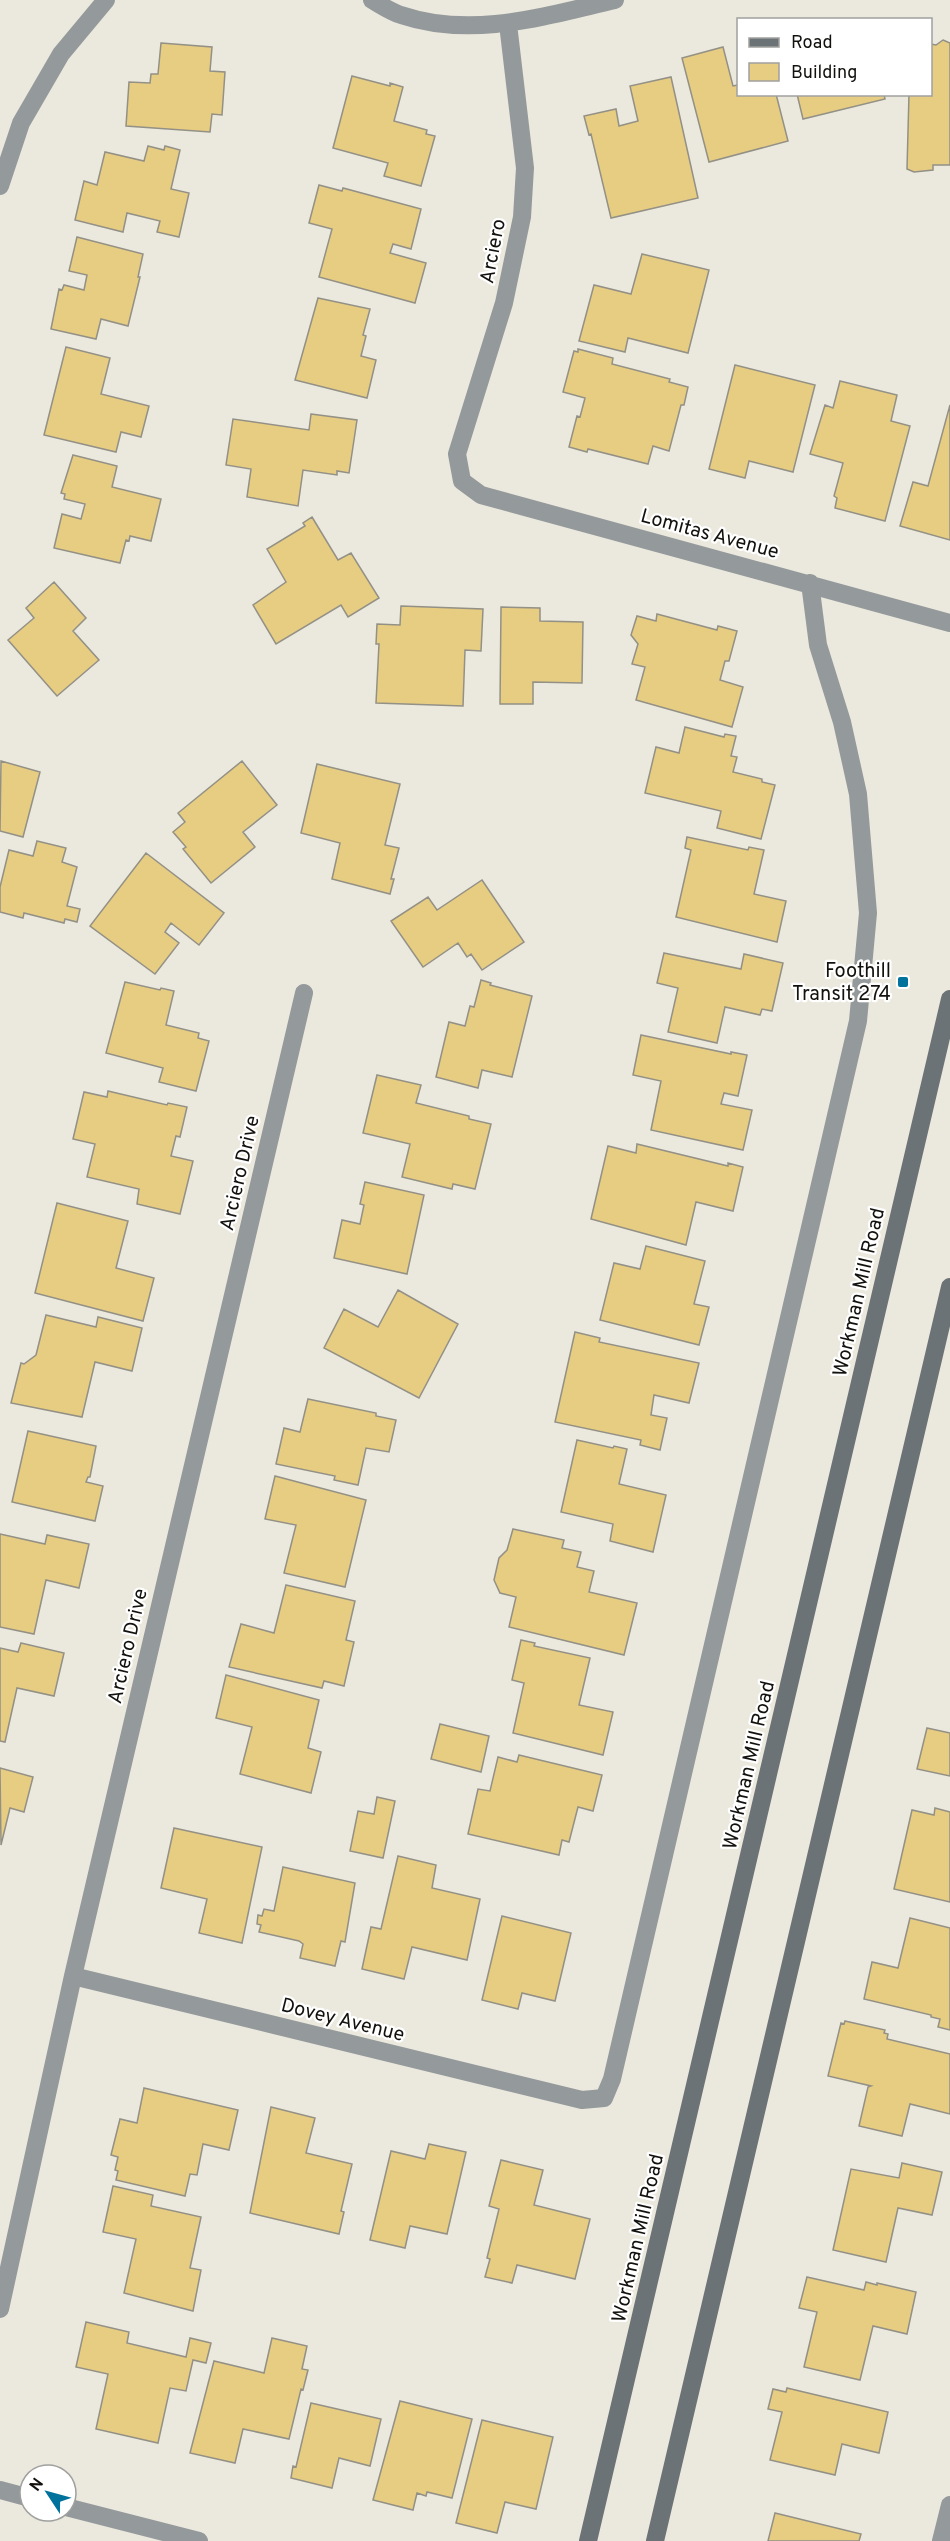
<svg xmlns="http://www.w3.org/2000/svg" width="950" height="2541" font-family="Overpass,sans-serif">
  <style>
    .building { fill: #e7cd82; stroke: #939086; stroke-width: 1.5 }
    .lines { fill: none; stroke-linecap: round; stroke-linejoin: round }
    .street { stroke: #94999b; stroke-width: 18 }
    .secondary { stroke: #6c7376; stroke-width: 18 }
    .poi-dot { fill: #00729c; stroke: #fff; stroke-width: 2 }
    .labels { text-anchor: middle; stroke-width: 4.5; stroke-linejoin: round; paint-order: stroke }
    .street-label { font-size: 20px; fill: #12110d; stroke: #fff }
    .poi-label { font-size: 20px; fill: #12110d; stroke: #fff; text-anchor: end }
  </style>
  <rect width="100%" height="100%" fill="#ebe8dd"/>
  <!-- building -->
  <path class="building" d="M 943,40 L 950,43 L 950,165 L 933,165 L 933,170 L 914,172 L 907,169 L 909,94 L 930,94 L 930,44 L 936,45 Z
    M 161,43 L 212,47 L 210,71 L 225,72 L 222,115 L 212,114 L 210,132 L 126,126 L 129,82 L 150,83 L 151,74 L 158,74 Z
    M 723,47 L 733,86 L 738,85 L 738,94 L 776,94 L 788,141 L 709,162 L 682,58 Z
    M 352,76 L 390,86 L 390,83 L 403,87 L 394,121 L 427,130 L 426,134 L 435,136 L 421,186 L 384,176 L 388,163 L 333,148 Z
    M 671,77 L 698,198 L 611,218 L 591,134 L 589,135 L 584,116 L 616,109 L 619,126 L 638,121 L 630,86 Z
    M 797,94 L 884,94 L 885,99 L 803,119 Z
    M 148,146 L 164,150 L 165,146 L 180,150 L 171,189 L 189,193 L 179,237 L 157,232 L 160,221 L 127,213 L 123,232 L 75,220 L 84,181 L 97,185 L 105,152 L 144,161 Z
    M 319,185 L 342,191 L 343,188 L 421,209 L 411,249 L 393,244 L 390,253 L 426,263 L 415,303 L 319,277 L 332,229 L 309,223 Z
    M 77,237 L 143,254 L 138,277 L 140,277 L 128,326 L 101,319 L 96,339 L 51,329 L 59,289 L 62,290 L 64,285 L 84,290 L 87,275 L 69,271 Z
    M 642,254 L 709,270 L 688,353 L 628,338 L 625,352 L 579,341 L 594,285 L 631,294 Z
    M 318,298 L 370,309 L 363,335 L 366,336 L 361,356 L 376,360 L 367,398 L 295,380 Z
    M 66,347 L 110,358 L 101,394 L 149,406 L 141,437 L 121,432 L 116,452 L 44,435 Z
    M 578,349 L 613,358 L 612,364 L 670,379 L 669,382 L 688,387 L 684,405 L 681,405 L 669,451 L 653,446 L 648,464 L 588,449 L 587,452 L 569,447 L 577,416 L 580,417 L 585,398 L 563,392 L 574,351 L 578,352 Z
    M 735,365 L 815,385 L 793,472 L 749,461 L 745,478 L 709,469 Z
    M 840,381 L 897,395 L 891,421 L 910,426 L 885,521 L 835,508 L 837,498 L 834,496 L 843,463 L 810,454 L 825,405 L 833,408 Z
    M 950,405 L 950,540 L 900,526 L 913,482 L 928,486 Z
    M 311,414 L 357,420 L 349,473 L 337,471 L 337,475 L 303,470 L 298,506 L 247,497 L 251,469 L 226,465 L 233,419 L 309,430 Z
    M 73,455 L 117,466 L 112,487 L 161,499 L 151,541 L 130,536 L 129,541 L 126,540 L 120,563 L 54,548 L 62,514 L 81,519 L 85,504 L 64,499 L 65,494 L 61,493 Z
    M 312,517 L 338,560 L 351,553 L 379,598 L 348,617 L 341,605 L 276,644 L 253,605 L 286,582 L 267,549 L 305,526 L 303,523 Z
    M 54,582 L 86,618 L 73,631 L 99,660 L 57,696 L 8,640 L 34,618 L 26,608 Z
    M 401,606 L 483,609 L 481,651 L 465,650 L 463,706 L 376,703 L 379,644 L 376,644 L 377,624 L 400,625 Z
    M 501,607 L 540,608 L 540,621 L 583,622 L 582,683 L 533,682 L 533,704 L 500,704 Z
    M 657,614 L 717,630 L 718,626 L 737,631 L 729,661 L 725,661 L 720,680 L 743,687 L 732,727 L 636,700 L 645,667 L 632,664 L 638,644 L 631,635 L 637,616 L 656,621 Z
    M 685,727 L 724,737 L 725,734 L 736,736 L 731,756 L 737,757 L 733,772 L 762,779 L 762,782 L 775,785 L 761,839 L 717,828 L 721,811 L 645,793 L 656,747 L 679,753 Z
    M 1,761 L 40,772 L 23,837 L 0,831 Z
    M 242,761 L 277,805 L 243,832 L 255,847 L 211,883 L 183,849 L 186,847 L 173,832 L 185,822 L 178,813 Z
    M 317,764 L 400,784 L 385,845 L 399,848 L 391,879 L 394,879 L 390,894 L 332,879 L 340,843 L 301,833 Z
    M 687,837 L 748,850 L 749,847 L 764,850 L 754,894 L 786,901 L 777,942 L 676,917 L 691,850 L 685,848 Z
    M 37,841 L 66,848 L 62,862 L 77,867 L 67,906 L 80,909 L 77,922 L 65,919 L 64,923 L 24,913 L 23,918 L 0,912 L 0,887 L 9,850 L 33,856 Z
    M 146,853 L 224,913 L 199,945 L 171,923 L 165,932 L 179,943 L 155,974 L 90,926 Z
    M 482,880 L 524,942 L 482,970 L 471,954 L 467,957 L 458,943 L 423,967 L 391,921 L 428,897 L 437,910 Z
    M 664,953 L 741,969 L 744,954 L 783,963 L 772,1011 L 762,1009 L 760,1015 L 725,1007 L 717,1043 L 668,1032 L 678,988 L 657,983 Z
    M 481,980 L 491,983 L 490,985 L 532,996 L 512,1077 L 482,1070 L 478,1088 L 436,1077 L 449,1022 L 465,1026 L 470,1006 L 474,1007 Z
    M 125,982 L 160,990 L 161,988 L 174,991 L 166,1025 L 199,1033 L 198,1038 L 209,1041 L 196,1091 L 159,1082 L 163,1068 L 106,1053 Z
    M 641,1035 L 731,1054 L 731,1052 L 747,1055 L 738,1096 L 724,1093 L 721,1104 L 752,1110 L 743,1150 L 651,1130 L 661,1081 L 633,1075 Z
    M 377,1075 L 421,1085 L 416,1103 L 469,1116 L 469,1119 L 491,1124 L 475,1189 L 453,1184 L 452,1189 L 402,1177 L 410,1144 L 363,1133 Z
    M 108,1091 L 167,1105 L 168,1103 L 187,1107 L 180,1137 L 176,1136 L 171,1156 L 193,1161 L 180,1214 L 137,1204 L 139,1189 L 87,1177 L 95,1144 L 73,1139 L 84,1092 L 107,1097 Z
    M 637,1144 L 728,1166 L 728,1163 L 743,1167 L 733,1211 L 696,1202 L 686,1245 L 591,1219 L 608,1146 L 636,1153 Z
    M 365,1182 L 424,1195 L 407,1274 L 334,1258 L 342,1220 L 360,1224 L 364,1205 L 360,1204 Z
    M 57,1203 L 128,1221 L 116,1268 L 154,1278 L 143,1321 L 35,1293 Z
    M 646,1246 L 705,1261 L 694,1304 L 709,1307 L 699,1345 L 600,1320 L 614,1263 L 640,1269 Z
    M 398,1290 L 458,1324 L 419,1398 L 324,1348 L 344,1309 L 378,1327 Z
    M 46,1315 L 96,1327 L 98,1317 L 142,1328 L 132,1371 L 95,1362 L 82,1417 L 11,1403 L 21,1363 L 24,1364 L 36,1355 Z
    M 575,1332 L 600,1338 L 599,1342 L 699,1363 L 689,1403 L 654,1395 L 651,1415 L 667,1418 L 660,1450 L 640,1445 L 641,1440 L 555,1422 Z
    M 308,1399 L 376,1413 L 376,1416 L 396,1420 L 389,1452 L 366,1448 L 358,1485 L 334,1480 L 335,1476 L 276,1464 L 284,1428 L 300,1432 Z
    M 28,1431 L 96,1446 L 90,1477 L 88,1477 L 86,1482 L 103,1486 L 95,1521 L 12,1502 Z
    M 577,1440 L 613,1448 L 614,1446 L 627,1449 L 619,1484 L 666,1495 L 653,1552 L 610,1541 L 613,1524 L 561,1512 Z
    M 275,1476 L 366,1500 L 345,1587 L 284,1573 L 296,1525 L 265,1519 Z
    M 513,1529 L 564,1540 L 562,1548 L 581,1552 L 577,1567 L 594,1571 L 589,1592 L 637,1603 L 624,1655 L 509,1627 L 516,1597 L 500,1593 L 494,1580 L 499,1558 L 507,1550 Z
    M 0,1534 L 45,1544 L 47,1535 L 89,1544 L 79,1588 L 46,1580 L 34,1634 L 0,1627 Z
    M 286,1585 L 355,1601 L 346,1640 L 354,1642 L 344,1686 L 324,1681 L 322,1688 L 229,1667 L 241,1624 L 274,1633 Z
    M 521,1640 L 535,1643 L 534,1646 L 590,1658 L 579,1705 L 613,1712 L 603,1755 L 513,1733 L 524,1683 L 512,1680 Z
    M 21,1643 L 64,1653 L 54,1696 L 17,1688 L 5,1742 L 0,1741 L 0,1648 L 18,1652 Z
    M 226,1675 L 319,1700 L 308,1748 L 321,1752 L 311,1793 L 240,1774 L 252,1727 L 216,1718 Z
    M 440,1724 L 489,1736 L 481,1772 L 431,1759 Z
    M 927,1728 L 950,1733 L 950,1776 L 917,1769 Z
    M 519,1755 L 602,1775 L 593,1811 L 578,1807 L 569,1842 L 562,1840 L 559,1855 L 468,1834 L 478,1789 L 490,1791 L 498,1757 L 517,1762 Z
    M 0,1768 L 33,1777 L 24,1812 L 10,1808 L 1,1845 Z
    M 377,1797 L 395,1801 L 383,1858 L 350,1851 L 358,1811 L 374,1814 Z
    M 935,1808 L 950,1812 L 950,1902 L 894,1889 L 912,1810 L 934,1815 Z
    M 174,1828 L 262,1847 L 242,1943 L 199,1933 L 207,1899 L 161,1888 Z
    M 398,1856 L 436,1865 L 432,1888 L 480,1899 L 467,1960 L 412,1947 L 404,1979 L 362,1969 L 371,1927 L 381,1929 Z
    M 283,1867 L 355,1883 L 345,1942 L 341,1941 L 335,1966 L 300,1958 L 303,1944 L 299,1941 L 259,1932 L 261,1925 L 257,1924 L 258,1915 L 262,1916 L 264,1909 L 274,1911 Z
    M 502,1916 L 571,1933 L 555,2001 L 522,1993 L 518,2009 L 482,2000 Z
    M 910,1918 L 950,1928 L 950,2030 L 938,2027 L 940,2019 L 931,2017 L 931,2015 L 864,1999 L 872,1962 L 898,1968 Z
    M 845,2021 L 885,2030 L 884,2033 L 888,2034 L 887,2039 L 950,2054 L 950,2114 L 910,2104 L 902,2136 L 859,2126 L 868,2087 L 871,2086 L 828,2076 L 841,2023 L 844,2024 Z
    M 144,2088 L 238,2110 L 229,2150 L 203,2144 L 197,2175 L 190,2174 L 185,2196 L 116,2180 L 118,2171 L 115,2170 L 118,2157 L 111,2155 L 120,2119 L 137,2123 Z
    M 271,2107 L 315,2118 L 306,2153 L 352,2164 L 341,2211 L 344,2212 L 339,2234 L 250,2213 Z
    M 429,2144 L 466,2152 L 447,2234 L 410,2226 L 405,2248 L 370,2240 L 391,2151 L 425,2159 Z
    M 501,2160 L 543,2170 L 534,2205 L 590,2219 L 575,2279 L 517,2265 L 512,2283 L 485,2277 L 490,2259 L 487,2258 L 499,2209 L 489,2206 Z
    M 902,2163 L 942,2172 L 932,2215 L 898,2208 L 886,2262 L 833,2250 L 851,2169 L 899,2178 Z
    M 113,2186 L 153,2195 L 151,2206 L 201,2217 L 190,2268 L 201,2270 L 193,2311 L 124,2293 L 136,2239 L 103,2232 Z
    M 807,2277 L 864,2290 L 866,2282 L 877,2285 L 877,2283 L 916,2292 L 907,2334 L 873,2326 L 860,2380 L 804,2367 L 817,2312 L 799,2308 Z
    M 86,2322 L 129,2332 L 127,2343 L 186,2357 L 190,2338 L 211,2343 L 206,2363 L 193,2360 L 186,2391 L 170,2388 L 158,2443 L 96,2429 L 108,2374 L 76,2367 Z
    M 272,2338 L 307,2346 L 302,2369 L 308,2370 L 303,2390 L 301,2389 L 289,2439 L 243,2429 L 235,2463 L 190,2453 L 214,2361 L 264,2373 Z
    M 787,2388 L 888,2412 L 879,2453 L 842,2444 L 835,2475 L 770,2460 L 782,2412 L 768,2409 L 773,2389 L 786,2392 Z
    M 400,2401 L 472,2419 L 452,2498 L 427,2492 L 426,2496 L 417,2493 L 413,2510 L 373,2500 Z
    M 311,2403 L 381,2419 L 370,2466 L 339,2458 L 332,2488 L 291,2478 L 293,2466 L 296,2467 Z
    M 482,2420 L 553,2437 L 536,2509 L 505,2502 L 497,2533 L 456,2523 Z
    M 775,2513 L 861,2534 L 859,2541 L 768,2541 Z"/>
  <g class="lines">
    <!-- street -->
    <path class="street" d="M 372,0 C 381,5 391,12 401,15 C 472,39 545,16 615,0
      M 508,24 L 525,168 L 522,217 L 504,303 L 457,454 L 462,481 L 481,495 L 950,623
      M 0,186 L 21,123 L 61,54 L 106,0
      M 73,1976 L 582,2100 L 604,2098 L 612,2079 L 858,1021 L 868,913 L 858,794 L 842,722 L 818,645 L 810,583
      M 0,2309 L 73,1976 L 304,993
      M 0,2490 L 30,2498
      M 66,2507 L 199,2541
      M 941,2541 L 950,2505"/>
    <!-- secondary -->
    <path class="secondary" d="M 588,2541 L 950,999
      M 655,2541 L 950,1287"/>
  </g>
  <!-- markers -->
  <rect class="poi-dot" x="897" y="976" width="12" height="12" rx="3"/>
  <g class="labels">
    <!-- street labels -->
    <g class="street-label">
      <text transform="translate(492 251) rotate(-79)" y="7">Arciero</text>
      <text transform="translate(710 533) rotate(15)" y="7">Lomitas Avenue</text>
      <text transform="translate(239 1173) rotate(-77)" y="7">Arciero Drive</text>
      <text transform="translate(858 1292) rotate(-77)" y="7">Workman Mill Road</text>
      <text transform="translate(127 1646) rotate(-77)" y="7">Arciero Drive</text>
      <text transform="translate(748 1765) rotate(-77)" y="7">Workman Mill Road</text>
      <text transform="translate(343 2019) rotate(14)" y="7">Dovey Avenue</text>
      <text transform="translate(637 2238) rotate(-77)" y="7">Workman Mill Road</text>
    </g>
    <!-- poi labels -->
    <g class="poi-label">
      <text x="891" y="977">Foothill<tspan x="891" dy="23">Transit 274</tspan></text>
    </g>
  </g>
  <!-- legend -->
  <rect x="737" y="18" width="195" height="78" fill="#ffffff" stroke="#a0a09e" stroke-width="1.5"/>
  <rect x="749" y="38" width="30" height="9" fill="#6c7376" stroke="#a0a09e" stroke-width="1.5"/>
  <text x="791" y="48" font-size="18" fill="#12110d">Road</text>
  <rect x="749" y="63" width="30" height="18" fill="#e7cd82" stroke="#a0a09e" stroke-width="1.5"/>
  <text x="791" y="78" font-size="18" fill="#12110d">Building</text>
  <!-- north arrow -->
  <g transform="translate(48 2493) rotate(306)"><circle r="28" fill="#ffffff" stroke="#a0a09e" stroke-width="1.5"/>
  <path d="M0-4.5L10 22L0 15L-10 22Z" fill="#00729c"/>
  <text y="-9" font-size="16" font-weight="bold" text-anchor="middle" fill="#12110d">N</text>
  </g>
</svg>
